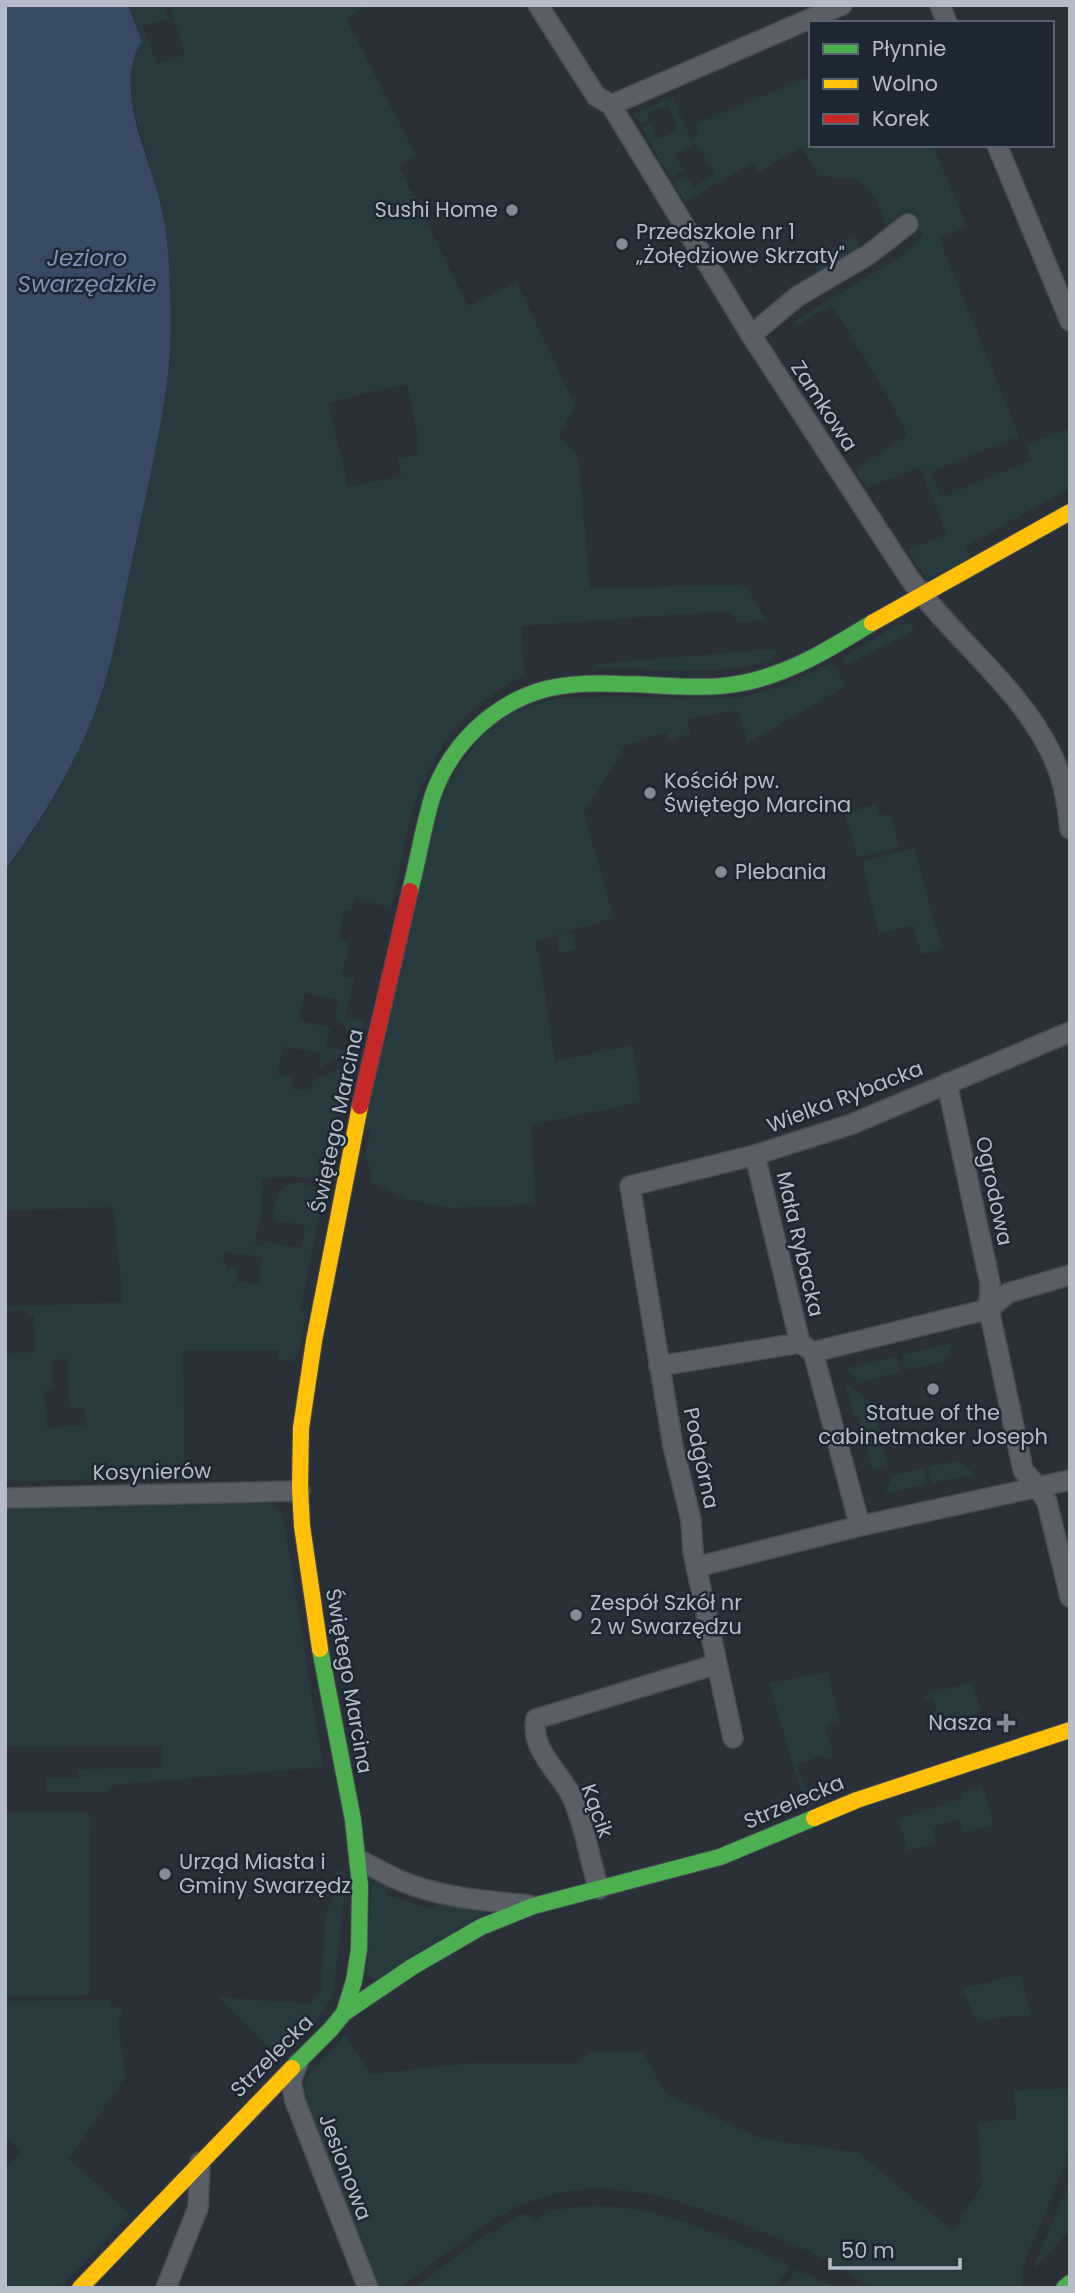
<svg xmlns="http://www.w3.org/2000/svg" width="1075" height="2293" font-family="Poppins,sans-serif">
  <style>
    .green { fill: #273a3e; fill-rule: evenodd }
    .water { fill: #384963 }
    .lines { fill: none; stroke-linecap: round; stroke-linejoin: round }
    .street-casing { stroke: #484c53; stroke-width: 22 }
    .fast-casing { stroke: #484c53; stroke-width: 18 }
    .slow-casing { stroke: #484c53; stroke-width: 18 }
    .jam-casing { stroke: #484c53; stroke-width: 18 }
    .street { stroke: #5a5e66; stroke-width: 19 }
    .fast { stroke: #4caf50; stroke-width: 16 }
    .slow { stroke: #ffc107; stroke-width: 16 }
    .jam { stroke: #c62828; stroke-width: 16 }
    .poi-dot { fill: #848b96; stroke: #1d2633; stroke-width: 2.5 }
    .labels { text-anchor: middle; stroke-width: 5; stroke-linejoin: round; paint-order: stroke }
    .poi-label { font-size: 21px; fill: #b4bcc9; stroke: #1d2633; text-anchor: start }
    .street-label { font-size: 21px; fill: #b4bcc9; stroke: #1d2633 }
    .water-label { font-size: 23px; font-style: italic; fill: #7c92b1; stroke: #1d2633 }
  </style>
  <rect width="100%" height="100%" fill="#2a3038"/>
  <!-- green -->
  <path class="green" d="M 128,5 L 165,5 L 169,18 L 143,27 L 157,64 L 185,54 L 169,5 L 370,5 L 346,18 L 416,156 L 399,166 L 468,306 L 517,282 L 575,406 L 559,435 L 578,456 L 590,589 L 736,585 L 749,590 L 766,620 L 738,622 L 728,611 L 521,626 L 524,676 C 466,702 429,754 412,813 C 403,844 399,877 391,908 L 355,899 L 352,910 L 345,909 L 338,939 L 350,943 L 342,976 L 354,979 L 345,1016 L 364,1021 L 358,1041 L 350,1038 L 345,1025 L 335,1018 L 339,1000 L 305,993 L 299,1020 L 332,1028 L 328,1034 L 326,1047 L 355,1053 L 355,1057 L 333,1058 L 318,1070 L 321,1053 L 283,1047 L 278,1074 L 293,1077 L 291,1088 L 310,1091 L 312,1080 L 316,1081 L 317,1078 C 328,1077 336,1066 348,1067 L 351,1070 L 339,1114 L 326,1182 L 303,1177 L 266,1178 L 262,1180 L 261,1216 L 255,1245 L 263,1246 L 264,1242 L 301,1248 L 305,1226 L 273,1219 C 275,1182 293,1174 324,1192 L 300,1310 L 306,1312 L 300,1346 L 294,1362 L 279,1360 L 278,1350 L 183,1351 L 185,1480 L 143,1478 L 5,1482 L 5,1353 L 35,1352 L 34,1315 L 27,1315 L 27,1310 L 5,1311 L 5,1307 L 123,1302 L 113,1207 L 5,1211 L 5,870 L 33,831 L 58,790 L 107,678 L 149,482 L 167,382 L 171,322 L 169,264 L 159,197 L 130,98 L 129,85 L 132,60 L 142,42 ZM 407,385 L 417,431 L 419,454 L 398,459 L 401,476 L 348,487 L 328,403 L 385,388 ZM 225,1252 L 262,1257 L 258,1284 L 237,1282 L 238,1269 L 226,1268 L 226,1263 L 223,1263 ZM 67,1359 L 70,1408 L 85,1408 L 86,1425 L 47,1428 L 44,1391 L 53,1390 L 52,1360 Z
    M 811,76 L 811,145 L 933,145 L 967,226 L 939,238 L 1019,436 L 931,472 L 941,497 L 1032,460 L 1026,445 L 1070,428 L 1070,488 L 965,547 L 971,559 L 927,579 L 907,550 L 947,534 L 920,467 L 867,488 L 855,470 L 907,435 L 885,392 L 832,305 L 797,326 L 794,322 L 906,253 L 918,242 L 923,233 L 902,218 L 888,230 L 875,197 L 860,181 L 852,178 L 838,179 L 829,176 L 819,177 L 801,147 L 759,172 L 752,163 L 685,202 L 673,182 L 686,175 L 694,187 L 715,174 L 696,143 L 675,155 L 684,170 L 670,178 L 642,128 L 652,124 L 658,139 L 678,130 L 668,105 L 647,113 L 650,120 L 640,124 L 634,114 L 673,97 L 691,140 L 698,136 L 697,123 Z
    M 854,236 L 862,250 L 819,275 L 811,261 Z
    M 905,623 L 911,624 L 915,630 L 846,665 L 843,658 L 896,625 Z
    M 777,649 L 774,657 C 741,678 636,668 594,667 L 594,664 Z
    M 832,663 L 846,686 L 748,743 L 738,711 L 687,718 L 691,733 L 670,742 L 665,732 L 625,746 L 584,813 L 614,918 L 566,932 L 567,934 L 572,933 L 576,949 L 560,954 L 556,938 L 561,936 L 561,934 L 535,942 L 539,956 L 555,1061 L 632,1045 L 641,1102 L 531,1125 L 535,1204 L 450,1208 L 407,1199 L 370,1182 L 371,1172 L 365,1158 L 370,1132 L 361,1127 L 437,797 L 496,716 L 556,699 L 615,696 L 680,699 L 744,697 L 784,685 Z
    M 876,804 L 879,816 L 890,813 L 899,847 L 857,858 L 845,813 Z
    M 914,848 L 942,949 L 921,955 L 913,925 L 879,934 L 862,862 Z
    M 951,1343 L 952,1347 L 944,1361 L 906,1370 L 902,1355 Z
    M 897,1356 L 900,1372 L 860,1382 L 848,1372 L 847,1368 Z
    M 848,1385 L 872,1403 L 888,1466 L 872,1470 L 858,1416 L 854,1417 L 846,1386 Z
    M 958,1461 L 975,1474 L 932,1483 L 928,1467 Z
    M 924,1468 L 927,1484 L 885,1494 L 893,1475 Z
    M 269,1502 L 283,1515 L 323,1767 L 122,1784 L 113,1786 L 105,1792 L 47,1792 L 47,1778 L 78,1778 L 78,1769 L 161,1768 L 161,1746 L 5,1747 L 5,1507 Z
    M 828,1672 L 840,1721 L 825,1727 L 834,1756 L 824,1760 L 822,1755 L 797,1765 L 808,1793 L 825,1787 L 829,1798 L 806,1808 L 769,1683 Z
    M 972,1682 L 981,1712 L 932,1726 L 929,1715 L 937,1712 L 933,1699 L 926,1701 L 924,1695 Z
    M 982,1786 L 994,1824 L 964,1834 L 959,1819 L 932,1827 L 936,1842 L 906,1852 L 904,1844 L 906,1843 L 898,1819 L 963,1798 L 961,1792 Z
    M 5,1813 L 90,1813 L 89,1995 L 5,1996 Z
    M 344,1870 L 346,1884 L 333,1995 C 324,2011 305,2039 290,2050 C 285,2054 280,2053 274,2052 L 219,1997 L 310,2004 L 321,1990 L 326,1911 L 332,1901 L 335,1872 Z
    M 379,1880 L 390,1882 L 387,1895 L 435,1910 L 440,1898 L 492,1908 L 375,1980 L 367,1976 L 371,1885 Z
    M 1020,1974 L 1031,2015 L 982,2020 L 975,2017 L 962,1989 Z
    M 111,2000 L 111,2007 L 122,2007 L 118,2026 L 126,2076 L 69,2159 L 130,2214 L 60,2288 L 5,2288 L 5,2169 L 22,2151 L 5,2136 L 5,2001 Z
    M 345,2036 L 371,2074 L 471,2063 L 580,2063 L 588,2053 L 643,2052 L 667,2095 L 763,2139 L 857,2152 L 953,2231 L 982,2185 L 978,2122 L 1016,2119 L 1014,2091 L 1070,2088 L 1070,2154 L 1023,2265 L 1021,2288 L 871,2288 L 844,2270 L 809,2251 L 730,2219 L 674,2200 L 648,2194 L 614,2189 L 590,2188 L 553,2194 L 519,2206 L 486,2224 L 399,2288 L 377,2288 L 313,2121 L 304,2091 L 305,2081 L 310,2073 Z
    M 1070,2180 L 1070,2230 L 1034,2269 L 1034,2265 Z
    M 590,2206 C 660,2204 728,2238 790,2266 L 775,2288 L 414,2288 L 481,2238 L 523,2214 L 530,2214 L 535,2223 C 543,2209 574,2207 590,2206 Z
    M 796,2269 L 839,2288 L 783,2288 Z"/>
  <!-- water -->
  <path class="water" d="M 5,5 L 128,5 L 142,42 C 113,82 146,150 158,194 C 164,217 168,243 169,267 C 171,305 172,345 167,383 C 158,446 143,508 130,570 C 120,616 113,665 96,709 C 74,767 42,819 5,870 Z"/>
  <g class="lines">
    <defs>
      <path id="street" d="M 538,5 L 596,96 L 611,105 L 751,335 L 908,576 C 950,635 1019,687 1050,751 C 1063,776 1067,801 1070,829
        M 940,5 L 947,23
        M 611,105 L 842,5
        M 997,145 L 1070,321
        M 751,335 L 798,296 L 868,255 L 908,224
        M 947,1083 L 990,1283 L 989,1309 L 1023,1470 L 1036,1485 L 1047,1502 L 1070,1597
        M 755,1155 L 800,1343
        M 813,1352 L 989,1309 L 1008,1293 L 1070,1275
        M 659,1366 L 800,1343 L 813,1352 L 860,1526
        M 5,1498 L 300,1491
        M 696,1567 L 860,1526 L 1070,1480
        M 733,1738 L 693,1552 L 691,1520 L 673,1446 L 630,1186 L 755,1155 L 852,1124 L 1070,1032
        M 359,1860 C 374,1867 388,1876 404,1882 C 443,1898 487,1901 529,1905
        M 599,1889 C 589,1860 585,1823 571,1795 C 559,1771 530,1750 536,1719 L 717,1664
        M 298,2063 L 291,2081 L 295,2101 L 368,2288
        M 166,2288 L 198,2208 L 200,2162"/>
      <path id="fast" d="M 410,891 C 418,861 423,828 432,798 C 449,746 493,703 546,689 C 570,683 596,683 620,684 C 660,684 702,691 742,683 C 790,674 831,648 872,623
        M 320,1649 L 353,1820 L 360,1885 L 359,1949 L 354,1981 L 344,2013
        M 292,2068 L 331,2029 L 344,2013 L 412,1967 L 481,1927 L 533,1906 L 720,1857 L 814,1818
        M 1064,2288 L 1070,2283"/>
      <path id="slow" d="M 872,623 L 1070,512
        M 320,1649 L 302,1526 L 300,1488 L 301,1428 L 314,1341 L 360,1106
        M 814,1818 L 857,1800 L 1070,1730
        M 80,2288 L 292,2068"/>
      <path id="jam" d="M 360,1106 L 410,891"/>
    </defs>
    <!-- street casing -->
    <use href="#street" class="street-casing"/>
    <!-- fast casing -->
    <use href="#fast" class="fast-casing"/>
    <!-- slow casing -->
    <use href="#slow" class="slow-casing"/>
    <!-- jam casing -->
    <use href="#jam" class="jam-casing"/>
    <!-- street -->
    <use href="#street" class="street"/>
    <!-- fast -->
    <use href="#fast" class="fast"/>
    <!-- slow -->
    <use href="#slow" class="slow"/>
    <!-- jam -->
    <use href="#jam" class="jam"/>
  </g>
  <!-- markers -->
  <g class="poi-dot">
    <circle cx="512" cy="210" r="7"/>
    <circle cx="622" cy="244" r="7"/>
    <circle cx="650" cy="793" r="7"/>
    <circle cx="721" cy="872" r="7"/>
    <circle cx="933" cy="1389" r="7"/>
    <circle cx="576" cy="1615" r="7"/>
    <path d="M1002.5 1712.5h7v7h7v7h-7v7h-7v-7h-7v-7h7z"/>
    <circle cx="165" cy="1874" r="7"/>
  </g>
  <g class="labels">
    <!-- poi labels -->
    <g class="poi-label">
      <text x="498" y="217" text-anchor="end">Sushi Home</text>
      <text x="636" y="239">Przedszkole nr 1<tspan x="636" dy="24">„Żołędziowe Skrzaty"</tspan></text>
      <text x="664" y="788">Kościół pw.<tspan x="664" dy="24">Świętego Marcina</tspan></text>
      <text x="735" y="879">Plebania</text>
      <text x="933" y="1420" text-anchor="middle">Statue of the<tspan x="933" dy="24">cabinetmaker Joseph</tspan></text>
      <text x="590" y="1610">Zespół Szkół nr<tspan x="590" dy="24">2 w Swarzędzu</tspan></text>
      <text x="992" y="1730" text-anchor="end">Nasza</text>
      <text x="179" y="1869">Urząd Miasta i<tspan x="179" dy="24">Gminy Swarzędz</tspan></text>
    </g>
    <!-- street labels -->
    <g class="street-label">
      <text transform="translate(824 406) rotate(57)" y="7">Zamkowa</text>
      <text transform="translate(845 1097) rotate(-21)" y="7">Wielka Rybacka</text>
      <text transform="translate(337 1121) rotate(-78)" y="7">Świętego Marcina</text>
      <text transform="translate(994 1191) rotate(78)" y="7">Ogrodowa</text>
      <text transform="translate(800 1244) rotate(77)" y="7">Mała Rybacka</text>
      <text transform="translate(701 1458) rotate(78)" y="7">Podgórna</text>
      <text transform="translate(152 1472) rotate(-1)" y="7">Kosynierów</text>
      <text transform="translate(349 1681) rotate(80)" y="7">Świętego Marcina</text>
      <text transform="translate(794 1802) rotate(-23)" y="7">Strzelecka</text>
      <text transform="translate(597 1811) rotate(70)" y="7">Kącik</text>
      <text transform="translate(272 2056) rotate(-45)" y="7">Strzelecka</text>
      <text transform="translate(345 2167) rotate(69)" y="7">Jesionowa</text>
    </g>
    <!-- water labels -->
    <g class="water-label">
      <text x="87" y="266">Jezioro<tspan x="87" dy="26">Swarzędzkie</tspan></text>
    </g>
  </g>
  <!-- border -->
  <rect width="1075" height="2293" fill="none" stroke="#b4bcc9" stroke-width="14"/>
  <!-- legend -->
  <rect x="809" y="21" width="245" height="126" fill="#1d2633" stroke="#59626f" stroke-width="2"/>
  <rect x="823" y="44" width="35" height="10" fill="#4caf50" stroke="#59626f" stroke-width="2"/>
  <text x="872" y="56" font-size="21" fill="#b4bcc9">Płynnie</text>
  <rect x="823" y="79" width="35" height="10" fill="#ffc107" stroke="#59626f" stroke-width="2"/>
  <text x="872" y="91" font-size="21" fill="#b4bcc9">Wolno</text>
  <rect x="823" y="114" width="35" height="10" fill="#c62828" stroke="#59626f" stroke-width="2"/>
  <text x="872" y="126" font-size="21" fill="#b4bcc9">Korek</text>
  <!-- scale -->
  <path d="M830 2258v10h130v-10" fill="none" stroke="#b4bcc9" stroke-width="3.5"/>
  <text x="841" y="2258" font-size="21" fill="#b4bcc9" stroke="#1d2633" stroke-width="5" paint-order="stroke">50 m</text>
</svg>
